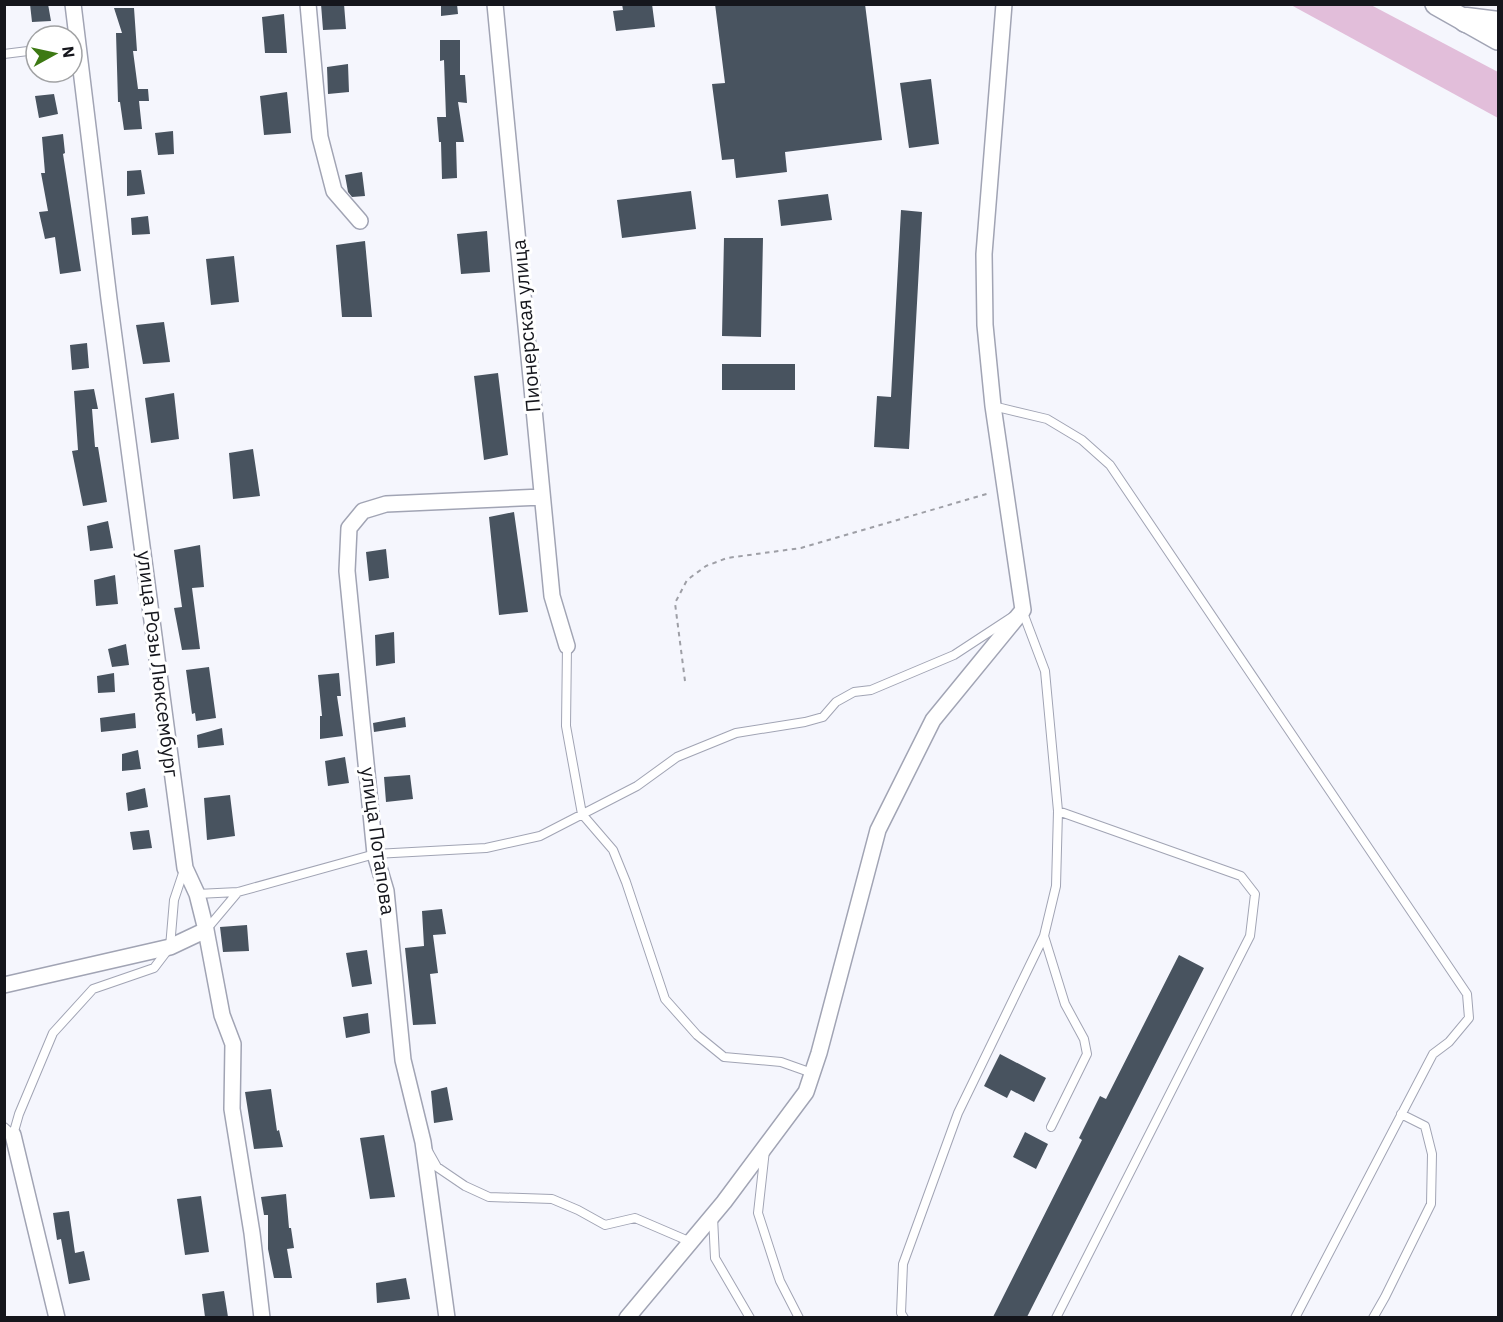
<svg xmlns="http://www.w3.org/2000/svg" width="1503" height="1322" font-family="'IBM Plex Sans',sans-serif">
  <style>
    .green { fill: #e2beda }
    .building { fill: #48535f }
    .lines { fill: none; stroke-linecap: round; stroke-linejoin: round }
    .lane-casing { stroke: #a1a4b4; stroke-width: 10 }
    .street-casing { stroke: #a1a4b4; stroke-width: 18 }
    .secondary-casing { stroke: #a1a4b4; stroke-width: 24 }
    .primary-casing { stroke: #a1a4b4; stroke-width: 27 }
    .path { stroke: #9e9fa6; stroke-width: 2; stroke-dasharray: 4.5 4.5; stroke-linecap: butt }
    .lane { stroke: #fff; stroke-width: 8 }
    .street { stroke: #fff; stroke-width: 15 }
    .secondary { stroke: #fff; stroke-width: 21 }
    .primary { stroke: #fff; stroke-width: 24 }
    .labels { text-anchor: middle; stroke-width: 6; stroke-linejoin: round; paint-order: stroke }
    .street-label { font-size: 20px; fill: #15161c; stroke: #fff }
  </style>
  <rect width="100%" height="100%" fill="#f5f6fd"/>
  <!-- green -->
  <path class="green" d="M 1291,5 L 1371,5 L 1498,72 L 1498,118 Z"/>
  <!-- building -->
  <path class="building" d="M 30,4 L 48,4 L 51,21 L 32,22 Z
    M 321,4 L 344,4 L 346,29 L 323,30 Z
    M 441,4 L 457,4 L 458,14 L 441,16 Z
    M 622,4 L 652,4 L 655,27 L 616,31 L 613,11 L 623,10 Z
    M 715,4 L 865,4 L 882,140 L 785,152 L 787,172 L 736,178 L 734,159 L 722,160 L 712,84 L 725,83 Z
    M 114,8 L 134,8 L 137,51 L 133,51 L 138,89 L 148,89 L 149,101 L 139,101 L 142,129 L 124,130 L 120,102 L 118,102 L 116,33 L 122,33 Z
    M 284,14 L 287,53 L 265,53 L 262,17 Z
    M 440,40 L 460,40 L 460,75 L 465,75 L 467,103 L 458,102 L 464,142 L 456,142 L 457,178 L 442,179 L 441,142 L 439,142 L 437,117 L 446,117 L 444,60 L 440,61 Z
    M 348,64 L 349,92 L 328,94 L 327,67 Z
    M 931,79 L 939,144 L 909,148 L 900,83 Z
    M 287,92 L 291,133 L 264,135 L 260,96 Z
    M 54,94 L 58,114 L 39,118 L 35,96 Z
    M 173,131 L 174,154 L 158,155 L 155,133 Z
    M 63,134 L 65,153 L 63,154 L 81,271 L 60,274 L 55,237 L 45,239 L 39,212 L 48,211 L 41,173 L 45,173 L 42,137 Z
    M 141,170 L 145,194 L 127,196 L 127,171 Z
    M 362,172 L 365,196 L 352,197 L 348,192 L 345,175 Z
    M 691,191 L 696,229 L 622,238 L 617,200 Z
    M 828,194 L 832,220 L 781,226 L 778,200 Z
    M 901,210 L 922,212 L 909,449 L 874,447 L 877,396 L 891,397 Z
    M 148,216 L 150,234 L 132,235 L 131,218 Z
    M 487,231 L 490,272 L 461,274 L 457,234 Z
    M 724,238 L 763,238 L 761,337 L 722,336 Z
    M 365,241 L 372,317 L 342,317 L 336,245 Z
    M 234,256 L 239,302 L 211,305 L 206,259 Z
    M 164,322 L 170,362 L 143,364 L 136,325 Z
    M 87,343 L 89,368 L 72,370 L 70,345 Z
    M 722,364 L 795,364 L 795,390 L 722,390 Z
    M 498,373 L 508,455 L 484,460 L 474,376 Z
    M 94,389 L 98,409 L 92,409 L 95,447 L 98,447 L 107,502 L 83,506 L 72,451 L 78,450 L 74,391 Z
    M 174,393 L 179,439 L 151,443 L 145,398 Z
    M 253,449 L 260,496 L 233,499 L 229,453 Z
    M 514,512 L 528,612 L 499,615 L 489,517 Z
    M 108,521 L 113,548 L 90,551 L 87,526 Z
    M 200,545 L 204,587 L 192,588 L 200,649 L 182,650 L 174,608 L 182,607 L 174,550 Z
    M 386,549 L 389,578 L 369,581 L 366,552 Z
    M 115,575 L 118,604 L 96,606 L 94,580 Z
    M 394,632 L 395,663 L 376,666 L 375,635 Z
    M 126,644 L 129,665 L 112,667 L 108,649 Z
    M 209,667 L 216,718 L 196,721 L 195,713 L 192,714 L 186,670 Z
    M 114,673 L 115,692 L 98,693 L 97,676 Z
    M 339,673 L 341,696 L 337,696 L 343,736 L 320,739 L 320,716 L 322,716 L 318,675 Z
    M 135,713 L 136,728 L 101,732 L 100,718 Z
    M 405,717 L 406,727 L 374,732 L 373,723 Z
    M 222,728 L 224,745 L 198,748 L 197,735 Z
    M 138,750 L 141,769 L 122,771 L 122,754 Z
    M 345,757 L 349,783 L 328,786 L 325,761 Z
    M 410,775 L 413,799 L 386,802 L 384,777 Z
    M 145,788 L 148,807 L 128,811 L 126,793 Z
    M 230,795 L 235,836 L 207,840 L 204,798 Z
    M 149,830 L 152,848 L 133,850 L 130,832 Z
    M 442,909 L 446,934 L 433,935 L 438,973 L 430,974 L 436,1024 L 413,1025 L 405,948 L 424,946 L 422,911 Z
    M 247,925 L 249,951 L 223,952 L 220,927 Z
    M 367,950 L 372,984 L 352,987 L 346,953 Z
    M 1179,955 L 1204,968 L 1027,1317 L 993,1317 L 1082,1140 L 1079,1138 L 1100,1096 L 1106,1099 Z
    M 368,1013 L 370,1033 L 346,1038 L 343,1017 Z
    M 1000,1054 L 1046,1078 L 1034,1102 L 1011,1090 L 1007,1098 L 984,1086 Z
    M 447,1087 L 453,1120 L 434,1123 L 431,1091 Z
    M 271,1089 L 277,1131 L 279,1130 L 283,1147 L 254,1149 L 245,1092 Z
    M 1025,1132 L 1048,1144 L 1036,1169 L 1013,1157 Z
    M 384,1135 L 395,1197 L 370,1199 L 360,1138 Z
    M 286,1194 L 289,1228 L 291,1228 L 294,1248 L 287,1249 L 292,1278 L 274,1278 L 268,1249 L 268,1215 L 264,1215 L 261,1197 Z
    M 201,1196 L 209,1252 L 185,1255 L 177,1199 Z
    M 69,1211 L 75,1253 L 84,1251 L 90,1280 L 69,1284 L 61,1239 L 57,1240 L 53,1213 Z
    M 406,1278 L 410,1299 L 377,1303 L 376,1283 Z
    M 224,1291 L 228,1317 L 205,1317 L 202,1294 Z"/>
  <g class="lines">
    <defs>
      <path id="lane" d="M 4,54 L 36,50
        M 993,406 L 1047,419 L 1082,440 L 1110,465 L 1467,994 L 1469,1018 L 1449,1042 L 1433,1054 L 1295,1318
        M 567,646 L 566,726 L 582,814 L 613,850 L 626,882 L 665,999 L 697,1035 L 724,1057 L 781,1062 L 812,1073
        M 197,894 L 238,892 L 375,854 L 486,848 L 540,836 L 637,786 L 677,757 L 736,733 L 805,722 L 823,717 L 836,702 L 854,692 L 871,690 L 954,655 L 1012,617
        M 206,930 L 238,892
        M 1044,936 L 1065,1004 L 1084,1039 L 1087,1054 L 1051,1127
        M 4,1127 L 13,1135 L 19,1114 L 53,1033 L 93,989 L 154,968 L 170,947 L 174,900 L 184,870
        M 765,1150 L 758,1213 L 780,1281 L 799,1318
        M 428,1151 L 437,1167 L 465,1186 L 489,1197 L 552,1199 L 578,1210 L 605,1225 L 635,1218 L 691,1242
        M 713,1217 L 715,1258 L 750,1318
        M 904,1318 L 901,1313 L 903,1264 L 958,1113 L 1044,936 L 1056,886 L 1058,811 L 1045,671 L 1022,610
        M 1056,1318 L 1250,936 L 1255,894 L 1241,876 L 1058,811
        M 1373,1318 L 1385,1297 L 1431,1204 L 1432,1154 L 1425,1126 L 1401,1114"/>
      <path id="street" d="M 73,4 L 109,299 L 185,868 L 197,894 L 206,930 L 222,1015 L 233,1044 L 232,1109 L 252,1233 L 262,1318
        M 308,4 L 320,137 L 334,191 L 360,221
        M 495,4 L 552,596 L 567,646
        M 4,985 L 170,947 L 206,930
        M 13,1135 L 57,1318
        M 447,1318 L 423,1142 L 403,1060 L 386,891 L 375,854 L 347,571 L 349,528 L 363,511 L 386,504 L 542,497
        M 627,1318 L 724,1202 L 806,1092 L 819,1053 L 878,830 L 933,720 L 1023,610 L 993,406 L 985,325 L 984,254 L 1004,4"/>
      <path id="secondary" d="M 1436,4 L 1498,39"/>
      <path id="primary" d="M 1466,20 L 1498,24"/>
    </defs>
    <!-- lane casing -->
    <use href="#lane" class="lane-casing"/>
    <!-- street casing -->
    <use href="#street" class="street-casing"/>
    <!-- secondary casing -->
    <use href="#secondary" class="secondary-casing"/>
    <!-- primary casing -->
    <use href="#primary" class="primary-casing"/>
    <!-- path -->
    <path class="path" d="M 685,681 L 675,603 L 687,580 L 706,566 L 727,558 L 801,548 L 990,493"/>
    <!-- lane -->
    <use href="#lane" class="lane"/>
    <!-- street -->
    <use href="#street" class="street"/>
    <!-- secondary -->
    <use href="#secondary" class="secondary"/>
    <!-- primary -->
    <use href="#primary" class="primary"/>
  </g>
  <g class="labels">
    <!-- street labels -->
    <g class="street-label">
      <text transform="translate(526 326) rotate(-95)" y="7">Пионерская улица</text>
      <text transform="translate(158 664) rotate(83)" y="7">улица Розы Люксембург</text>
      <text transform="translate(378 841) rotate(82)" y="7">улица Потапова</text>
    </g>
  </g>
  <!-- border -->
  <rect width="1503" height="1322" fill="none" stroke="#15161c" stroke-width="12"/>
  <!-- north arrow -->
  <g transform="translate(54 54) rotate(82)"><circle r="28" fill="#ffffff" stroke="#a1a2a4" stroke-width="1.5"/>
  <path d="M0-4.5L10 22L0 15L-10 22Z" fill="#3d7913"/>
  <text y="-9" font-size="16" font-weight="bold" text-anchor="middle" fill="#15161c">N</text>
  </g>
</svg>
